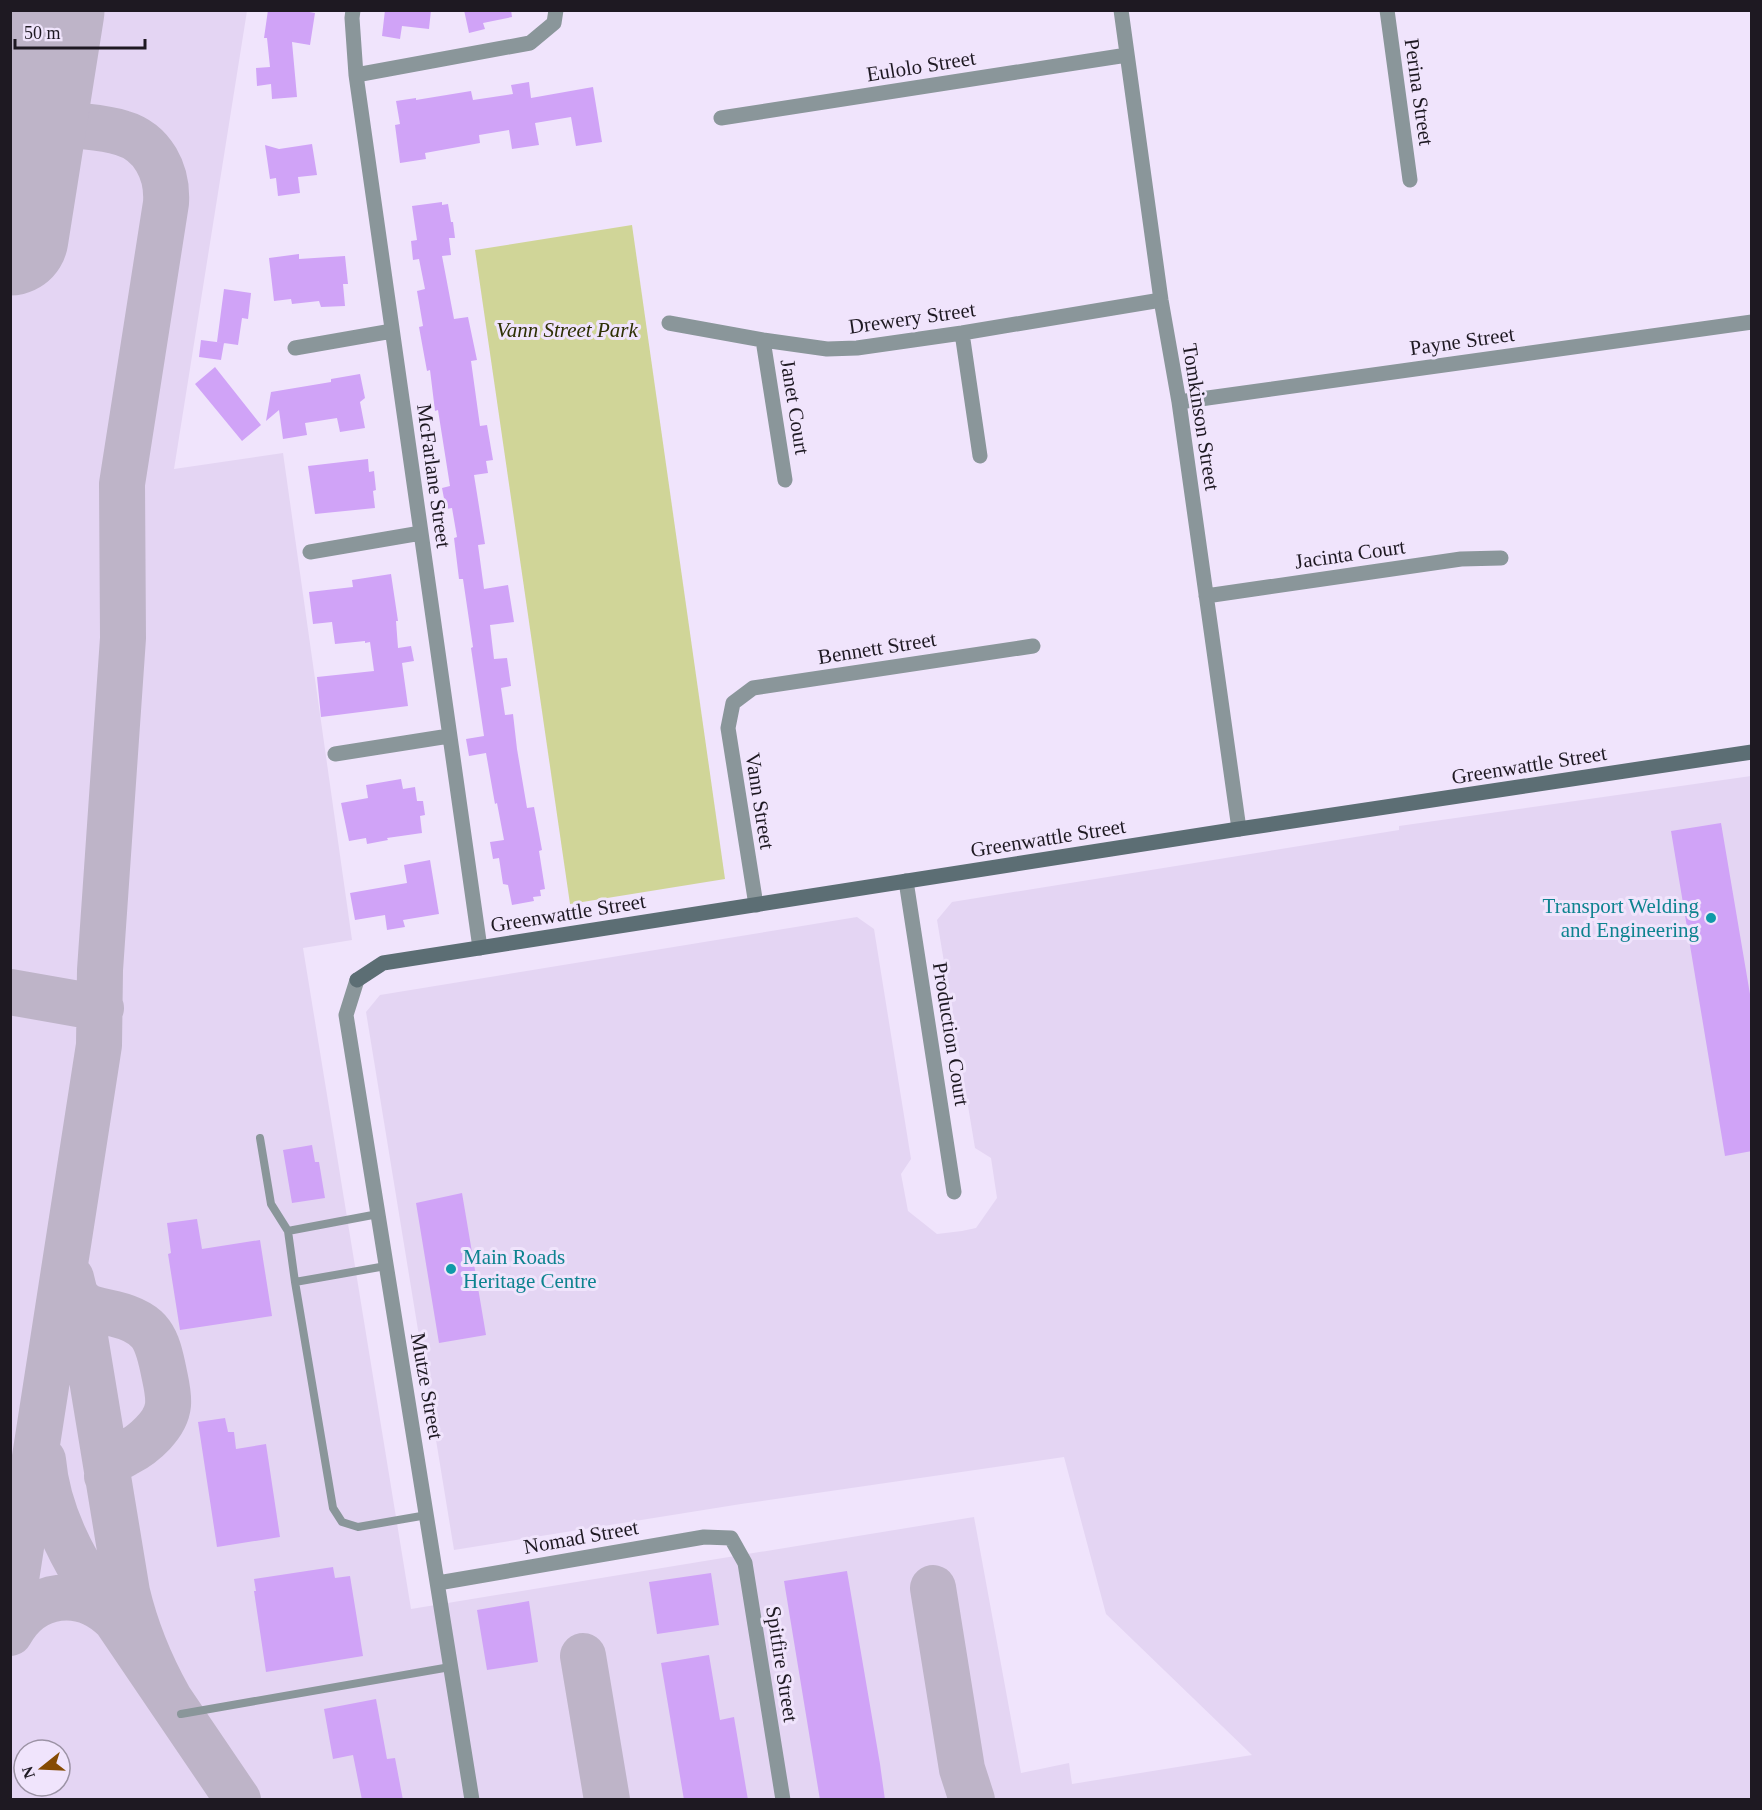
<svg xmlns="http://www.w3.org/2000/svg" width="1762" height="1810" font-family="Georgia,serif">
  <style>
    .built { fill: #e4d5f3; fill-rule: evenodd }
    .green { fill: #d0d598 }
    .lines { fill: none; stroke-linecap: round; stroke-linejoin: round }
    .taxiway { stroke: #beb4c8; stroke-width: 46 }
    .runway { stroke: #beb4c8; stroke-width: 117 }
    .building { fill: #d0a3f7 }
    .lane { stroke: #8a969a; stroke-width: 8 }
    .street { stroke: #8a969a; stroke-width: 15 }
    .secondary { stroke: #5c6e74; stroke-width: 15 }
    .culture-dot { fill: #0f9aa8; stroke: #f0e4fc; stroke-width: 2 }
    .labels { text-anchor: middle; stroke-width: 6; stroke-linejoin: round; paint-order: stroke }
    .street-label { font-size: 21px; fill: #1e1922; stroke: #f0e4fc }
    .park-label { font-size: 21px; font-style: italic; fill: #2e3004; stroke: #f0e4fc }
    .culture-label { font-size: 21px; fill: #0d838f; stroke: #f0e4fc; text-anchor: end }
  </style>
  <rect width="100%" height="100%" fill="#f0e4fc"/>
  <!-- built -->
  <path class="built" d="M 11,11 L 247,11 L 174,469 L 283,453 L 352,940 L 303,948 L 411,1609 L 974,1517 L 1021,1773 L 1069,1763 L 1072,1784 L 1252,1755 L 1106,1614 L 1064,1457 L 741,1504 L 454,1550 L 366,1012 L 380,995 L 857,917 L 874,929 L 911,1159 L 901,1174 L 908,1211 L 937,1234 L 962,1231 L 976,1228 L 997,1198 L 991,1158 L 975,1148 L 937,920 L 952,902 L 1399,830 L 1399,826 L 1751,776 L 1751,1799 L 11,1800 ZM 24,1750 L 60,1750 L 60,1786 L 24,1786 Z"/>
  <!-- green -->
  <path class="green" d="M 632,225 L 725,879 L 570,904 L 475,250 Z"/>
  <g class="lines">
    <!-- taxiway -->
    <path class="taxiway" d="M 47,10 L 37,90 C 40,107 50,118 66,124
      M 10,244 L 27,151 C 34,133 48,124 66,124 C 84,127 104,127 122,133 C 153,142 168,172 166,203 L 122,484 L 123,638 L 100,970 L 99,1045 L 10,1618
      M 10,992 L 101,1008
      M 71,1278 L 84,1331 L 127,1592 C 136,1630 150,1664 169,1698
      M 76,1296 L 82,1303 L 88,1307 C 97,1310 106,1312 115,1314 C 152,1323 157,1338 164,1373 C 166,1383 169,1394 168,1405 C 166,1425 144,1444 127,1453 C 116,1459 109,1462 107,1476
      M 43,1460 C 46,1496 60,1532 78,1564 L 238,1800
      M 933,1588 L 962,1769 L 972,1800
      M 10,1633 C 33,1591 82,1586 115,1619
      M 583,1656 L 607,1800"/>
    <!-- runway -->
    <path class="runway" d="M 10,237 L 46,10"/>
  </g>
  <!-- building -->
  <path class="building" d="M 268,10 L 298,10 L 315,13 L 310,45 L 292,42 L 297,97 L 272,99 L 271,84 L 257,86 L 256,68 L 270,67 L 267,38 L 264,38 Z
    M 385,10 L 431,10 L 429,29 L 402,26 L 400,39 L 382,36 Z
    M 464,10 L 511,10 L 512,17 L 483,23 L 485,29 L 469,33 Z
    M 529,82 L 531,98 L 593,87 L 602,142 L 576,146 L 571,117 L 535,123 L 539,145 L 512,149 L 509,130 L 479,135 L 480,143 L 425,153 L 426,159 L 400,163 L 395,125 L 400,124 L 396,101 L 416,98 L 416,100 L 471,91 L 473,100 L 513,94 L 511,85 Z
    M 312,144 L 317,175 L 298,177 L 300,193 L 278,196 L 276,178 L 270,179 L 265,145 L 279,149 Z
    M 442,202 L 442,205 L 448,204 L 451,222 L 453,222 L 455,238 L 449,238 L 451,255 L 442,256 L 454,319 L 468,317 L 477,360 L 471,361 L 480,426 L 487,425 L 493,460 L 486,461 L 488,473 L 474,475 L 485,544 L 478,545 L 484,589 L 508,585 L 514,622 L 490,625 L 494,659 L 507,658 L 511,686 L 501,688 L 505,715 L 513,714 L 517,749 L 527,808 L 534,807 L 542,850 L 539,851 L 545,889 L 540,890 L 541,896 L 533,897 L 534,901 L 512,905 L 508,885 L 503,884 L 499,858 L 493,859 L 490,842 L 504,840 L 497,803 L 495,804 L 486,753 L 469,756 L 466,739 L 484,736 L 471,648 L 473,647 L 463,579 L 459,579 L 454,538 L 457,537 L 452,508 L 446,509 L 442,488 L 450,486 L 438,410 L 435,411 L 430,370 L 427,371 L 419,327 L 423,326 L 417,291 L 425,289 L 419,259 L 413,260 L 411,241 L 417,240 L 412,206 Z
    M 299,254 L 299,259 L 345,256 L 348,284 L 343,284 L 345,306 L 321,307 L 319,301 L 292,304 L 291,299 L 274,301 L 269,258 Z
    M 224,289 L 251,293 L 248,319 L 242,318 L 238,345 L 217,342 Z
    M 201,340 L 224,343 L 221,360 L 199,357 Z
    M 215,367 L 261,425 L 242,441 L 195,384 Z
    M 360,374 L 365,398 L 360,402 L 365,428 L 340,432 L 337,418 L 305,423 L 307,435 L 283,439 L 279,410 L 266,421 L 271,392 L 331,382 L 331,379 Z
    M 368,459 L 369,472 L 374,471 L 376,490 L 373,491 L 375,508 L 315,514 L 308,466 Z
    M 391,574 L 398,621 L 396,621 L 398,648 L 411,646 L 414,661 L 402,663 L 408,706 L 321,717 L 317,677 L 374,671 L 370,642 L 365,643 L 365,641 L 335,644 L 332,622 L 313,624 L 309,592 L 353,587 L 352,580 Z
    M 401,779 L 403,789 L 415,787 L 417,801 L 423,801 L 425,815 L 420,816 L 422,833 L 387,838 L 388,840 L 367,844 L 366,838 L 349,841 L 341,803 L 368,798 L 366,785 Z
    M 1721,823 L 1752,1006 L 1752,1151 L 1725,1156 L 1671,831 Z
    M 430,860 L 439,914 L 403,920 L 405,927 L 387,930 L 385,915 L 355,920 L 350,893 L 407,883 L 404,865 Z
    M 312,1145 L 315,1162 L 319,1162 L 325,1198 L 292,1203 L 283,1150 Z
    M 462,1193 L 486,1335 L 439,1343 L 416,1203 Z
    M 197,1219 L 202,1249 L 260,1240 L 272,1316 L 180,1330 L 168,1254 L 171,1253 L 167,1223 Z
    M 225,1418 L 228,1432 L 234,1432 L 236,1449 L 266,1444 L 280,1537 L 217,1547 L 198,1422 Z
    M 333,1567 L 335,1578 L 350,1576 L 363,1656 L 266,1672 L 254,1591 L 256,1591 L 254,1579 Z
    M 847,1571 L 880,1764 L 885,1800 L 820,1800 L 784,1581 Z
    M 711,1573 L 719,1625 L 657,1634 L 649,1582 Z
    M 529,1601 L 538,1662 L 487,1670 L 477,1610 Z
    M 709,1655 L 720,1720 L 734,1717 L 748,1800 L 684,1800 L 661,1663 Z
    M 376,1699 L 387,1759 L 395,1758 L 403,1800 L 362,1800 L 353,1755 L 333,1759 L 324,1709 Z"/>
  <g class="lines">
    <!-- lane -->
    <path class="lane" d="M 260,1138 L 271,1204 L 288,1231
      M 378,1214 L 288,1231 L 295,1282 L 386,1266
      M 295,1282 L 333,1508 L 342,1522 L 358,1527 L 427,1515
      M 181,1714 L 450,1667"/>
    <!-- street -->
    <path class="street" d="M 353,10 L 352,18 L 356,75 L 480,948
      M 1121,10 L 1161,300 L 1179,402 L 1239,829
      M 1387,10 L 1410,180
      M 356,75 L 530,43 L 554,23 L 556,10
      M 721,118 L 1127,55
      M 669,323 L 763,340 L 827,349 L 857,348 L 962,333 L 1161,300
      M 962,333 L 980,456
      M 763,340 L 785,480
      M 295,348 L 392,331
      M 1179,402 L 1752,322
      M 310,552 L 421,533
      M 1206,596 L 1461,559 L 1501,558
      M 335,754 L 449,736
      M 906,881 L 954,1192
      M 756,905 L 728,728 L 733,703 L 753,688 L 1033,646
      M 357,980 L 346,1015 L 472,1800
      M 438,1583 L 704,1537 L 731,1538 L 745,1563 L 783,1800"/>
    <!-- secondary -->
    <path class="secondary" d="M 357,980 L 383,963 L 1239,829 L 1752,752"/>
  </g>
  <!-- markers -->
  <g class="culture-dot">
    <circle cx="1711" cy="918" r="6"/>
    <circle cx="451" cy="1269" r="6"/>
  </g>
  <g class="labels">
    <!-- street labels -->
    <g class="street-label">
      <text transform="translate(921 66) rotate(-9)" y="7">Eulolo Street</text>
      <text transform="translate(1419 92) rotate(82)" y="7">Perina Street</text>
      <text transform="translate(912 318) rotate(-8)" y="7">Drewery Street</text>
      <text transform="translate(1462 341) rotate(-8)" y="7">Payne Street</text>
      <text transform="translate(795 407) rotate(81)" y="7">Janet Court</text>
      <text transform="translate(1201 417) rotate(81)" y="7">Tomkinson Street</text>
      <text transform="translate(434 476) rotate(82)" y="7">McFarlane Street</text>
      <text transform="translate(1350 554) rotate(-8)" y="7">Jacinta Court</text>
      <text transform="translate(877 648) rotate(-9)" y="7">Bennett Street</text>
      <text transform="translate(1529 765) rotate(-9)" y="7">Greenwattle Street</text>
      <text transform="translate(760 801) rotate(81)" y="7">Vann Street</text>
      <text transform="translate(1048 838) rotate(-9)" y="7">Greenwattle Street</text>
      <text transform="translate(568 913) rotate(-9)" y="7">Greenwattle Street</text>
      <text transform="translate(951 1034) rotate(81)" y="7">Production Court</text>
      <text transform="translate(427 1386) rotate(80)" y="7">Mutze Street</text>
      <text transform="translate(581 1537) rotate(-10)" y="7">Nomad Street</text>
      <text transform="translate(782 1664) rotate(81)" y="7">Spitfire Street</text>
    </g>
    <!-- park labels -->
    <g class="park-label">
      <text x="567" y="337">Vann Street Park</text>
    </g>
    <!-- culture labels -->
    <g class="culture-label">
      <text x="1699" y="913">Transport Welding<tspan x="1699" dy="24">and Engineering</tspan></text>
      <text x="463" y="1264" text-anchor="start">Main Roads<tspan x="463" dy="24">Heritage Centre</tspan></text>
    </g>
  </g>
  <!-- border -->
  <rect width="1762" height="1810" fill="none" stroke="#1e1922" stroke-width="24"/>
  <!-- north arrow -->
  <g transform="translate(42 1768) rotate(252)"><circle r="28" fill="#f0e4fc" stroke="#9c93a5" stroke-width="1.5"/>
  <path d="M0-4.5L10 22L0 15L-10 22Z" fill="#864b03"/>
  <text y="-9" font-size="16" font-weight="bold" text-anchor="middle" fill="#1e1922">N</text>
  </g>
  <!-- scale -->
  <path d="M15 39v9h130v-9" fill="none" stroke="#1e1922" stroke-width="3"/>
  <text x="24" y="39" font-size="18" fill="#1e1922" stroke="#f0e4fc" stroke-width="4.5" paint-order="stroke">50 m</text>
</svg>
